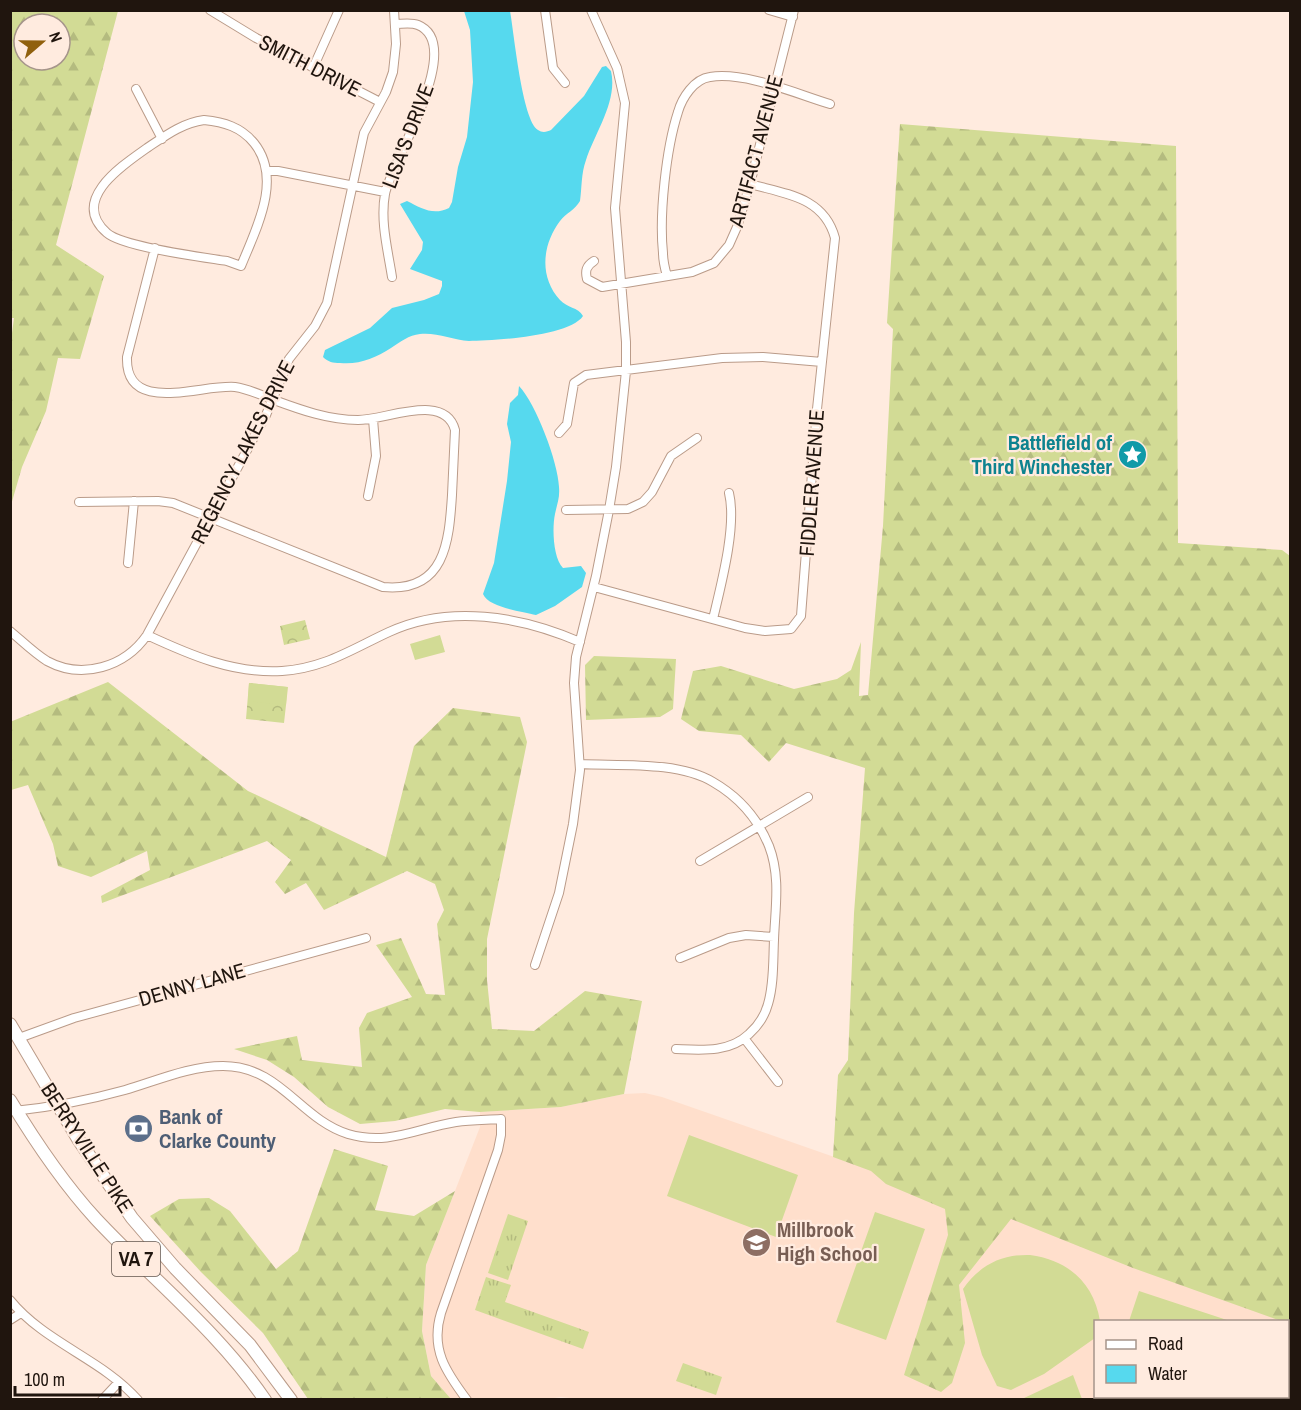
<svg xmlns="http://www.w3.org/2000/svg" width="1301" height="1410" font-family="'Archivo Narrow',sans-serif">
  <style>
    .built { fill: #ffdfcc; fill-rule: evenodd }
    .grass { fill: url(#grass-tufts) }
    .forest { fill: url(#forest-firs); fill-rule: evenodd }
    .park { fill: url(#park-crowns) }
    .pitch { fill: #d2db95 }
    .water { fill: #56d9ee }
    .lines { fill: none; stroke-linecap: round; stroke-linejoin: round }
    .minor-casing { stroke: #ba9b89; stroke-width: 10 }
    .highway-casing { stroke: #ba9b89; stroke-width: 14 }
    .minor { stroke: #fff; stroke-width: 8 }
    .highway { stroke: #fff; stroke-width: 12 }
    .labels { text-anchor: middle; stroke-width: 4.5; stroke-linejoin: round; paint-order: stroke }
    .shield { fill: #ffebdf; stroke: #63554d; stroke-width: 1.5 }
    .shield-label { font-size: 20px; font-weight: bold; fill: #20150e }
    .street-label { font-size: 21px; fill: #20150e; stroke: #ffebdf }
    .culture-label { font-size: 21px; font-weight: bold; fill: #0d838f; stroke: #ffebdf; text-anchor: end }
    .service-label { font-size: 21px; font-weight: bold; fill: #4e5e75; stroke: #ffebdf; text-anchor: start }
    .education-label { font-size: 21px; font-weight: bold; fill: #785e54; stroke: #ffebdf; text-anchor: start }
  </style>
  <defs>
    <pattern id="grass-tufts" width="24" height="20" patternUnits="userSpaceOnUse" patternTransform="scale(1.5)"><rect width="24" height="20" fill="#d2db95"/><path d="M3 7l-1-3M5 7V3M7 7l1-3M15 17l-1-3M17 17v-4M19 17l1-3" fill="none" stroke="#b4bb7f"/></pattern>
    <pattern id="forest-firs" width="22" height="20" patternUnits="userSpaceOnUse" patternTransform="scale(1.5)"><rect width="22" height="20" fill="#d2db95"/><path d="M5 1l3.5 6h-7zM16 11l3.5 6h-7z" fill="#b4bb7f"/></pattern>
    <pattern id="park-crowns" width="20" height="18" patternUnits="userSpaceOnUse" patternTransform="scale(1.5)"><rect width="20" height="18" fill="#d2db95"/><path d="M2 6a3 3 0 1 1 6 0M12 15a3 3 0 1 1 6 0" fill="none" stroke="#b4bb7f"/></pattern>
  </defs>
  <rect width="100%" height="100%" fill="#ffebdf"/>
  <!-- built -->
  <path class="built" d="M 645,1093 L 662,1097 L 1290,1316 L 1290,1399 L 588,1400 L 561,1397 L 540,1400 L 451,1399 L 431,1376 L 422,1331 L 426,1265 L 480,1127 L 480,1112 L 561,1107 L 624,1094 ZM 1096,1322 L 1288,1322 L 1288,1396 L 1096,1396 Z"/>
  <!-- grass -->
  <path class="grass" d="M 508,1214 L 528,1221 L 508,1280 L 488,1273 Z
    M 486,1277 L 511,1285 L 505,1302 L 589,1332 L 583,1349 L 475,1310 Z
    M 683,1363 L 722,1377 L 716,1395 L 676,1381 Z"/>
  <!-- forest -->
  <path class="forest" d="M 11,10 L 118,11 L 56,245 L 104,276 L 80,359 L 58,358 L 46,411 L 22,467 L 11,505 L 10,348 L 14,318 L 10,318 ZM 24,24 L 60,24 L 60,60 L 24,60 Z
    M 900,124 L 1176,146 L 1178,543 L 1282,550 L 1290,556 L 1290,1325 L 1288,1322 L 1281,1321 L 1133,1268 L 1011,1219 L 959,1285 L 965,1343 L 952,1383 L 941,1392 L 904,1375 L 948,1235 L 945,1209 L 886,1184 L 871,1171 L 833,1157 L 838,1075 L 848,1060 L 854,913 L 865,768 L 786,743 L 769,762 L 741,735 L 699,731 L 681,719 L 693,671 L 721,666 L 794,689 L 837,679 L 851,670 L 861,642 L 859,696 L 868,695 L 883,526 L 893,329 L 887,323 Z
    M 594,656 L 676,659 L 673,709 L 660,717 L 586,720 L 585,665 Z
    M 108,682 L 248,791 L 386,857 L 414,746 L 453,708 L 520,717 L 527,742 L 487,939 L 487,980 L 492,1029 L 534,1031 L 585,991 L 642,1001 L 624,1094 L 561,1107 L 480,1112 L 445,1109 L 395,1121 L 360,1124 L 328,1107 L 294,1077 L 267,1060 L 234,1049 L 297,1036 L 302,1060 L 362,1067 L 359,1028 L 367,1013 L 412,997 L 376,945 L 401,938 L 426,994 L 445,995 L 437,924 L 444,910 L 435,884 L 407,871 L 324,910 L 306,883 L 285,894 L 275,882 L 291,860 L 267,841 L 102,903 L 101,896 L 150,870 L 147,851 L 91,877 L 58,866 L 53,844 L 28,785 L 11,790 L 10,722 Z
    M 334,1149 L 388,1166 L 375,1210 L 414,1216 L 455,1191 L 426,1265 L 422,1331 L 431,1376 L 451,1399 L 308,1399 L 263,1333 L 201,1272 L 150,1216 L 179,1199 L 209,1198 L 230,1211 L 276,1269 L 298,1251 Z"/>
  <!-- park -->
  <path class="park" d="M 305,620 L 310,639 L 284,645 L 280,626 Z
    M 249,683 L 288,687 L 284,723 L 246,719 Z"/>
  <!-- pitch -->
  <path class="pitch" d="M 440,635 L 445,652 L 415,660 L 410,644 Z
    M 249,683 L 287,687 L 286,705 L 248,701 Z
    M 689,1135 L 798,1175 L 776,1237 L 667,1196 Z
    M 875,1212 L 925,1229 L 886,1340 L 836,1322 Z
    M 1030,1255 C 1068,1260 1094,1283 1100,1321 L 1096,1322 L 1095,1338 L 1044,1374 L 1011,1390 L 997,1386 L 982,1355 L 963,1289 C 979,1266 1001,1254 1030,1255 Z
    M 1139,1291 L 1230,1321 L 1129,1321 Z
    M 1073,1375 L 1082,1399 L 1022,1399 Z"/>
  <!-- water -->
  <path class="water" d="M 464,11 L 510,11 C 514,32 522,120 538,130 C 542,133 547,132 551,130 L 584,96 L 602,67 L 606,66 L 611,71 C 618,101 595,132 586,160 C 581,174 582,187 580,201 C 575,210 566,213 560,221 C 542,245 539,277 560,300 C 567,308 578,307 583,316 C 570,336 493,341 469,341 C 453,340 436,332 420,334 C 409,335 400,342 391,348 C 375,358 359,365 340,363 C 333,363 328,362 323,357 L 325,350 L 370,328 L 392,308 L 424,300 L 439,294 L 442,286 L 442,281 L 410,269 L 422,250 L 423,242 L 400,204 L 407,201 C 421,208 433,216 449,208 L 452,202 L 458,167 L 467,137 L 473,82 L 470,30 Z
    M 519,386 C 536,404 558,462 559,487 C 560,498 557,504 555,514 C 552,528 553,558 563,568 L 581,566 L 586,573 L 582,587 L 555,606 L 536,615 C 522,611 489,608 483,594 L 494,563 L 507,481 L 511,442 L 507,424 L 510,403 L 518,395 Z"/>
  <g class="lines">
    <defs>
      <path id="minor" d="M 210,10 L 256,38 L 380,102
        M 545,10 L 553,68 L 565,83
        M 769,10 L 793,17
        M 313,68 L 339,10
        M 136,89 L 162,139
        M 204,120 C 224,122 241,127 254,143 C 283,179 256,229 241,266 L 227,261 C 202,257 123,247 107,233 C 69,200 123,165 147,148 C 165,136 182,123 204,120 Z
        M 267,171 L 278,171 L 385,192
        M 594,261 C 586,266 585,271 587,279 L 602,287 L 692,272 L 714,263 L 729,245 L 737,227 L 750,184 L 794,10
        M 667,276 C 665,269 663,261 663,253 C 659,215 666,149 678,112 C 682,98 694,79 710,77 C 744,71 797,94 830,104
        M 392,277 C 388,251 380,221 385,194 C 390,164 467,45 418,25 C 411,22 402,24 395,24
        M 559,433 L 567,424 L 574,383 L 586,375 L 722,358 L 763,357 L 822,362
        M 368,496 L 376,456 L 373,419
        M 79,502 L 158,501 L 173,503 L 383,587 C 445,593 449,542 452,495 C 453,473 454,452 455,430 C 445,392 386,420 358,420 C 329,420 301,410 274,400 C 261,395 249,389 235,387 C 201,384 125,416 127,357 L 155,248
        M 566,510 L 628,509 L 643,502 L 652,492 L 671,456 L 697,438
        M 128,563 L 134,501
        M 594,587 L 745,628 L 765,631 L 791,629 L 801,616 L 817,409 L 835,238 C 824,197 786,194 750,184
        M 713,619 C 721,585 737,526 729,493
        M 10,631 C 22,641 34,653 47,661 C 82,680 125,667 147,635 L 266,415 L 289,359 L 315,326 L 327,303 L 364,133 L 386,92 L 393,72 L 396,44 L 394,10
        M 147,635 C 190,655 234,674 282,671 C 325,668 352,649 389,632 C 449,604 520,616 580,642
        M 580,764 C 620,766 678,761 713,782 C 739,797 758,819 769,846 C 781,877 775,909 774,940 C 773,961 774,984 768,1004 C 765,1015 758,1026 749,1034 C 729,1053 701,1050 676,1049
        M 700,861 L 808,797
        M 680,958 L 729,938 L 746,935 L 774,937
        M 535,965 L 559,893 L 573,824 L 580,770 L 574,683 L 576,657 L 596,576 L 609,510 L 616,467 L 626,371 L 626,342 L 615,208 L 625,103 L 617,68 L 591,10
        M 19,1038 L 74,1018 L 366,938
        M 744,1038 L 778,1082
        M 14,1111 C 52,1107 89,1100 125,1090 C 156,1081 190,1066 223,1066 C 280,1066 300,1119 348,1134 C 389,1146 417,1128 456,1122 C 471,1120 486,1120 501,1119 L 501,1135 L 498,1150 L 441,1313 C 430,1349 446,1372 467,1400
        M 10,1300 C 45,1343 102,1359 138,1400
        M 10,1320 L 21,1313
        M 102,1400 L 118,1383"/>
      <path id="highway" d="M 10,1024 L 78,1139 L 132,1218 L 175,1268 L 250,1345 L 291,1400
        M 10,1100 C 36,1143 62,1182 96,1219 C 152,1279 218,1331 265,1400"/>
    </defs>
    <!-- minor casing -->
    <use href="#minor" class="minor-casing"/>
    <!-- highway casing -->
    <use href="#highway" class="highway-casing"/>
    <!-- minor -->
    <use href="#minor" class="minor"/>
    <!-- highway -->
    <use href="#highway" class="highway"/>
  </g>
  <!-- icons -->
  <defs>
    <symbol id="sight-disc" viewBox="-11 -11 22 22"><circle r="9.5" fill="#0f9aa8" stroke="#ffebdf"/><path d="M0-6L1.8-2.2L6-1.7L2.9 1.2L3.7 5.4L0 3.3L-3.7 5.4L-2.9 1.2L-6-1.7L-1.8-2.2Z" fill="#fff"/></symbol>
    <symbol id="bank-disc" viewBox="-11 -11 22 22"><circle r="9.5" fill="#5c6f8a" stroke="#ffebdf"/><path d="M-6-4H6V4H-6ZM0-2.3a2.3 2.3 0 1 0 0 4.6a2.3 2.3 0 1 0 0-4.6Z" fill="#fff"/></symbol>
    <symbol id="school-disc" viewBox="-11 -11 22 22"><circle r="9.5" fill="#8d6e63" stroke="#ffebdf"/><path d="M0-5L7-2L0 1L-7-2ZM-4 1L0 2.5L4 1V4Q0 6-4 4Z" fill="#fff"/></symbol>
  </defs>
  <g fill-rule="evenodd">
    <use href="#sight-disc" x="1116" y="438" width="33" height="33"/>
    <use href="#bank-disc" x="122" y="1112" width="33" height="33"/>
    <use href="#school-disc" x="740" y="1226" width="33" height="33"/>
  </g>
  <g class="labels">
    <!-- shield labels -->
    <rect class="shield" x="112" y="1242" width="48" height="34" rx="4.5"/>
    <g class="shield-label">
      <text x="136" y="1266">VA 7</text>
    </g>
    <!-- street labels -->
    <g class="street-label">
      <text transform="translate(310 66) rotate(27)" y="7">SMITH DRIVE</text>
      <text transform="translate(408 136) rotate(-69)" y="7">LISA'S DRIVE</text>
      <text transform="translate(756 151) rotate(-75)" y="7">ARTIFACT AVENUE</text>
      <text transform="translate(243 452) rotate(-63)" y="7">REGENCY LAKES DRIVE</text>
      <text transform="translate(812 483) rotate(-86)" y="7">FIDDLER AVENUE</text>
      <text transform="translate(192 985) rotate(-16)" y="7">DENNY LANE</text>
      <text transform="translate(87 1148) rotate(57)" y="7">BERRYVILLE PIKE</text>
    </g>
    <!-- culture labels -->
    <g class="culture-label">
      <text x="1112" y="450">Battlefield of<tspan x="1112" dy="24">Third Winchester</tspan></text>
    </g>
    <!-- service labels -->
    <g class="service-label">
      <text x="159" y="1124">Bank of<tspan x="159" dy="24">Clarke County</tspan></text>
    </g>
    <!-- education labels -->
    <g class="education-label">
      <text x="777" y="1237">Millbrook<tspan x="777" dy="24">High School</tspan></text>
    </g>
  </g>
  <!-- border -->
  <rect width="1301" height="1410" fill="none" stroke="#20150e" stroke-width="24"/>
  <!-- legend -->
  <rect x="1094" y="1320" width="195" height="78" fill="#ffebdf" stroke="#a6958b" stroke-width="1.5"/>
  <rect x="1106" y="1340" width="30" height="9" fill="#ffffff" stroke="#a6958b" stroke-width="1.5"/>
  <text x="1148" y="1350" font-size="18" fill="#20150e">Road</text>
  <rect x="1106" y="1365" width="30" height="18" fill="#56d9ee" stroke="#a6958b" stroke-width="1.5"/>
  <text x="1148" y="1380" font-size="18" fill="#20150e">Water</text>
  <!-- north arrow -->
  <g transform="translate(42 42) rotate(70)"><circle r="28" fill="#ffebdf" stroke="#a6958b" stroke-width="1.5"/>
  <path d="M0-4.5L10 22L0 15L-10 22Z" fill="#90600d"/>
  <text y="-9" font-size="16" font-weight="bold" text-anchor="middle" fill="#20150e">N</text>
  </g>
  <!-- scale -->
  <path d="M15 1386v9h105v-9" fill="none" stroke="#20150e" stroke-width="3"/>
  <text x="24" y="1386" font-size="18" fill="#20150e" stroke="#ffebdf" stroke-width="4.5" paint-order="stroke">100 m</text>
</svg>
